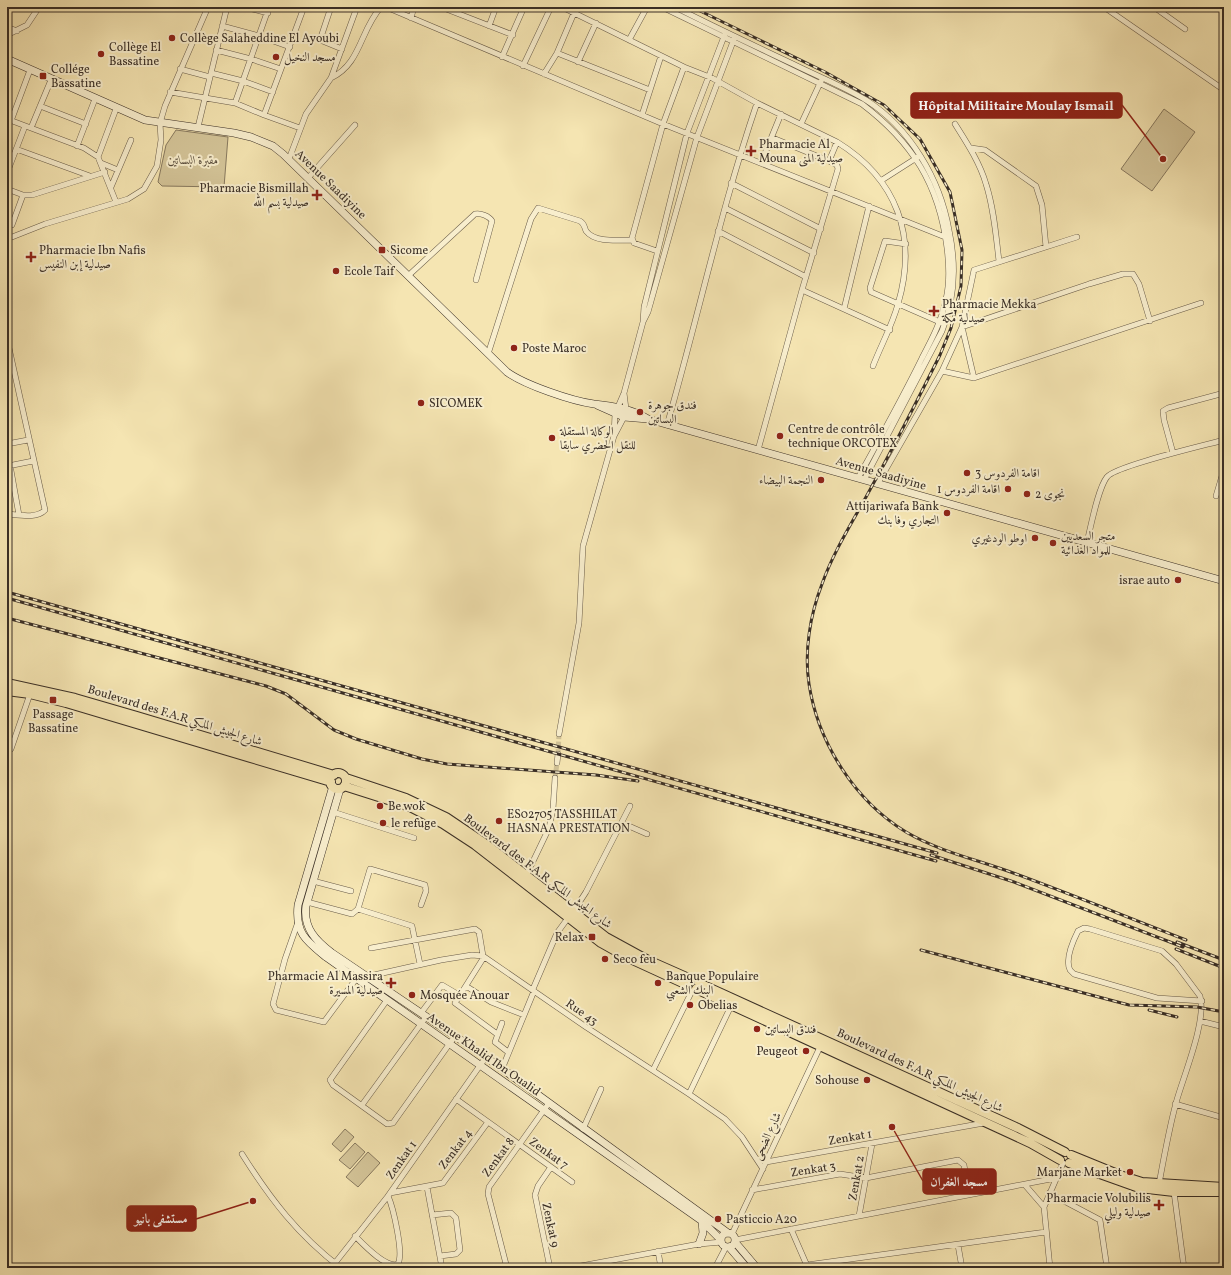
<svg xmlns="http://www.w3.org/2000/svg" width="1231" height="1275" font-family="Vollkorn,Amiri,serif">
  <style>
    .green { fill: #d5c69a; stroke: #887a60 }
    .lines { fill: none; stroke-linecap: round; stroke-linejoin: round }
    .street-tunnel { stroke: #d0c196; stroke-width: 5; stroke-dasharray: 5 2.5; stroke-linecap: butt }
    .street-casing { stroke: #695c49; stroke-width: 6 }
    .secondary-casing { stroke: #3a2f26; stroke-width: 8 }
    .primary-casing { stroke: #3a2f26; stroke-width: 10 }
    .street { stroke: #f8eecd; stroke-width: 5 }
    .secondary { stroke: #f8eecd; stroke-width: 7 }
    .primary { stroke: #f5e5b2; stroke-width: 8 }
    .rail-casing { stroke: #3a2f26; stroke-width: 3 }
    .rail { stroke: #f8eecd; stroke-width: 1.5; stroke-dasharray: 4.5; stroke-linecap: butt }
    .poi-dot { fill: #8f2418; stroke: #f8eecd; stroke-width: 1.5 }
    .labels { text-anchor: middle; stroke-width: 4; stroke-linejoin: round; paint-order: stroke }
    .poi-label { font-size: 12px; fill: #3a2f26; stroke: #f8eecd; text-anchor: start }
    .park-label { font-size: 12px; font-style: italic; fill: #594d3d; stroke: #f8eecd }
    .street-label { font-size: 12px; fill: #3a2f26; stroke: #f8eecd }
    .leader { fill: none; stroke: #8f2418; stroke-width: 1.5 }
    .callout-dot { fill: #8f2418; stroke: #f8eecd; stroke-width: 1.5 }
    .callout { fill: #8f2418; stroke: #8f2418; stroke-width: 1.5 }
    .callout-label { font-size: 13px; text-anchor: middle; font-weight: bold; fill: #fff }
  </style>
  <rect width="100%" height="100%" fill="#f5e5b2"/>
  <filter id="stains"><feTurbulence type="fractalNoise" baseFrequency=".005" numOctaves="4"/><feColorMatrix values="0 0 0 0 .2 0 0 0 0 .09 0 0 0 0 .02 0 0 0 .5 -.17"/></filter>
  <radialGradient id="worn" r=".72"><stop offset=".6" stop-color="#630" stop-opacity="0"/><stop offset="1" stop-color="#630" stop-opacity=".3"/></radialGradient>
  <!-- green -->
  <path class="green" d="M 1164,109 L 1195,132 L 1152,191 L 1121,169 Z
    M 176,130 L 228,137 L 224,187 L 162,186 L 158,182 L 166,145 Z
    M 345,1129 L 354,1137 L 341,1152 L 332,1144 Z
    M 355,1143 L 365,1152 L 350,1169 L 339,1160 Z
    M 368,1152 L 380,1163 L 358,1187 L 346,1177 Z"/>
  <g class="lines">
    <!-- street-tunnel -->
    <path class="street-tunnel" d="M 558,754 L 559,734
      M 555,778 L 557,763"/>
    <defs>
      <path id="street" d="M 244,7 L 268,13
        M 331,7 L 320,40 L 342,49
        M 386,7 L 663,124 L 945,237
        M 441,7 L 513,35
        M 562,7 L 684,67 L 712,78 L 757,103 L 837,142 C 897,179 918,236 898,304 C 892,326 881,345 873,366
        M 662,7 L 862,104 C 912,142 939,184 947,248 C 949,264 950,282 946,299 C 942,320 932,339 922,358 C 902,399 880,438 858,478
        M 675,7 C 714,27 753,45 793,64 C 817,76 843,86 866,100 C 910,128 940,179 949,230 C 956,263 955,299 942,331 L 864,480
        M 1104,7 L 1224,90
        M 1154,7 L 1185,29
        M 411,18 L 414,7
        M 222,26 L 259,36 L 290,47
        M 489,26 L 496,7
        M 7,27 L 17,31
        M 7,35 L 27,25 L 39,7
        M 629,40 L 647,7
        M 216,50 L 251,59 L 281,69
        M 557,53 L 650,90
        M 502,57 L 524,7
        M 578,62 L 596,23
        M 523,66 L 551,7
        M 180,69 L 210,77
        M 211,73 L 243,81 L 273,92
        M 544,74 L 557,53 L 574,13
        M 331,78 C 361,64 360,30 381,7
        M 170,92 L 235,103 L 264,115
        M 235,103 L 269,7
        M 40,106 L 86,124
        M 642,115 L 661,56
        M 7,119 L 84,148 L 98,157 L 116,202
        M 11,121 L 30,70
        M 801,124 L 821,81
        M 955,124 C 967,143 980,163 986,184 C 994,209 996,236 999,261
        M 198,127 L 227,7
        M 31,128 L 51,80
        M 300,128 L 264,115 L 304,7
        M 77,146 L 95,99
        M 971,148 L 985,150 L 1036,186 L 1042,205 L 1046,247
        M 16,149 L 90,176
        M 98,157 L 116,109
        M 289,159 L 306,114 L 331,78 L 357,7
        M 829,161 L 837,142
        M 101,163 L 118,170
        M 761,163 L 781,114
        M 7,173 L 25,126
        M 308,178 L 355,125
        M 882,180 L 918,157
        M 731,183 L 821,229
        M 111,187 L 131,140
        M 7,189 L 23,195 L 32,195 L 105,172
        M 725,208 L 814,253
        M 12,225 L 23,195
        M 718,231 L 806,277
        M 7,239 L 45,224 L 128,199 L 144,189 L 157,166 L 161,140 L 160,123 L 165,106 L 208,7
        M 906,244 L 885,241 L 870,288 L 871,292 L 942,323
        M 657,251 L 634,243 L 632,238 L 663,124 L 684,67
        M 409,275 L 475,214 C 481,213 489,216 492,221 L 476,280
        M 802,290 L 890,330
        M 844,309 L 869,206
        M 643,322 L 648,312 L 697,137 L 734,39
        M 7,339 L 45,510 C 37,519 18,515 7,514
        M 488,354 L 531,219 L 538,208 L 580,221 C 585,224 584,227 586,231 C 595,243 618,240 632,240
        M 942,371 L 974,378 L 1201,303
        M 974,378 L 962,327 L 1089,284 L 1123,274 L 1133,274 L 1139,284 L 1150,321
        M 667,425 C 698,318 721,208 757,103
        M 614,436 L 615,414 L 624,393 L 643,322 L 644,307 L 687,133 L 725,34
        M 7,444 L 28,440
        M 758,450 L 802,290 L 838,169 L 837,165 L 829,161 L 773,138
        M 1173,453 L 1164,420 L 1163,411 L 1168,408 L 1224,393
        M 10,465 L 19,515
        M 8,466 L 33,461
        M 878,483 L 942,371 L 962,327 L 974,270 L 1077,237
        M 1216,496 L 1224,469
        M 1087,542 C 1091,526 1098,488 1107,477 C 1115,466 1206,445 1224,440
        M 559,734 L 579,623 L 583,546 L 614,436 L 624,417 L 626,409 L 624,393
        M 11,749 L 30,694
        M 557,763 L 558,754
        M 333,812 L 414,838
        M 622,823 L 647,834
        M 526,876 L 549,828 L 553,809 L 555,778
        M 313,881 L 351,891
        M 307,902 L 352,914 L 358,909 L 412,926 L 420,964
        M 358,909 L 370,869 L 425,885 L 426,891 L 421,905
        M 573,912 L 586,892 L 630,806
        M 298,922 L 285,959 L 273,1004 L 276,1010 L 324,1022 L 356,979 L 441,960 L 472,955 L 483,956 L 586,1027 L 689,1094 L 725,1119 L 742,1137 L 763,1169
        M 371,948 L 475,929 L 479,932 L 483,956
        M 484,957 L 455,1003 L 497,1034
        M 466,986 L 491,1002 L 524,1015
        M 533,989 L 557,933 L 568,918
        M 387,1000 L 330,1080 L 333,1085 L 387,1124 L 393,1123 L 455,1036
        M 421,1013 L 442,985 L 459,995
        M 1200,1021 L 1224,1027
        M 502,1023 L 495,1042 L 508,1052
        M 502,1069 L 534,991
        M 653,1070 L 692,991
        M 689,1094 L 731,1006
        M 456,1099 L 572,1182
        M 1175,1104 L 1224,1118
        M 362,1105 L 426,1017
        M 583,1129 L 601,1089
        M 242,1154 C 271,1200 298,1235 341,1268
        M 766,1162 L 984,1123
        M 1159,1184 C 1164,1157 1169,1129 1176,1103 C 1183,1077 1207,1021 1200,996 L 1176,964 L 1162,951 L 1090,929 L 1084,928 L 1078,931 C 1073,941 1065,960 1070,970 L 1074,974 L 1157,998 L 1202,1001
        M 1025,1185 L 1044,1207
        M 427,1187 L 442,1268
        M 752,1190 L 840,1174 L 866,1178 L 958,1160 L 964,1165 L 969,1195
        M 1174,1192 L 1184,1268
        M 390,1193 L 443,1183 L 488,1122
        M 1049,1193 L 1100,1220 L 1107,1268
        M 432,1215 L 451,1213 L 456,1218 L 460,1250 L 456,1254 L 440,1256
        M 859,1216 L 872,1144
        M 791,1229 L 808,1268
        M 732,1234 L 820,1047
        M 355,1236 C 363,1244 386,1269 398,1264 C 404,1253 393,1207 388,1196
        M 735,1240 L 1056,1178
        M 958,1245 L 962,1268
        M 658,1251 L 661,1268
        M 335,1263 L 388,1196 L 486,1057
        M 807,1265 L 1046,1232
        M 507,1268 L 488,1194 L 489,1187 L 549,1103
        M 550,1268 L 535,1195 L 538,1186 L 551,1167
        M 570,1268 L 699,1244 L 722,1242
        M 715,1268 L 726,1247
        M 1050,1268 L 1044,1207 L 1063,1163"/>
      <path id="secondary" d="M 7,59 L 145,120 L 234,133 L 251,137 L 273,146 L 283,154 L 507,372 C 525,385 572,401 594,404 C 613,406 631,409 648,419 L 1224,581
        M 597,405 L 624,417 L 648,419
        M 333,786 L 298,905 C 295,933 306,941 326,957 L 702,1221 L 721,1240
        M 340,789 L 306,906 C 303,928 316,941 332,953 L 486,1057 L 728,1233
        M721 1240a7 7 0 1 1 14 0a7 7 0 1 1-14 0Z
        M 735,1242 L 757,1268
        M 699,1244 L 703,1233 L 702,1221
        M 729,1247 L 747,1268"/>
      <path id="primary" d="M 7,683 L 75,698 L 137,716 L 334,775
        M 7,691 L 30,694 L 66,703 L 331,782
        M330 781a8 8 0 1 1 16 0a8 8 0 1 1-16 0Z
        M 346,778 L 406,798 L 446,817 L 486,844 L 606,937 L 648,960 L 691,979
        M 344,786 L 410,807 L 443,824 L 475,845 L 601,943 L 626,957 L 687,985
        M 699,983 L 1018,1128 L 1065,1152
        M 696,989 L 1030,1143 L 1060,1160
        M 1071,1155 L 1120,1175 L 1142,1182 L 1224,1187
        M 1069,1163 L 1139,1188 L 1174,1192 L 1224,1192"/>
    </defs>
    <!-- street casing -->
    <use href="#street" class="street-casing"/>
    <!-- secondary casing -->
    <use href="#secondary" class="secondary-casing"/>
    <!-- primary casing -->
    <use href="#primary" class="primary-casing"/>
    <!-- street -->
    <use href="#street" class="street"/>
    <!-- secondary -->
    <use href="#secondary" class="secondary"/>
    <!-- primary -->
    <use href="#primary" class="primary"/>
    <defs>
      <path id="rail" d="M 692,7 L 825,72 L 884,105 L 920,139 L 950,192 L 962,250 L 961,286 L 951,328 L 940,355 C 918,399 896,443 872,486 C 855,518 834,550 822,584 C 810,615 804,652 809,684 C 818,743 855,801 906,832 C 940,852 979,860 1016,874 C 1073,895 1129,918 1186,940
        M 7,592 L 937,853
        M 7,598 L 936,861
        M 7,618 L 266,686 L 286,694 L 334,730 L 356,739 L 422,759 L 447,764 L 596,775 L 638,781
        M 931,855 L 1014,882 L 1183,947
        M 1177,942 L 1224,960
        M 1176,949 L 1224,968
        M 921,950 L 1129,1005 L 1197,1007 L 1224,1012
        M 1149,1010 L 1177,1017"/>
    </defs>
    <!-- rail casing -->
    <use href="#rail" class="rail-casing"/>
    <!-- rail -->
    <use href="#rail" class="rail"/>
  </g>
  <!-- markers -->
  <g class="poi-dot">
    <circle cx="172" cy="38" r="4"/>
    <circle cx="101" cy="54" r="4"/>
    <circle cx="276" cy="57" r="4"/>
    <rect x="39" y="72" width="8" height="8" rx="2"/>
    <path d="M749 145h4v4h4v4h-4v4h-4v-4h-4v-4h4z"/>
    <path d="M315 189h4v4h4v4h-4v4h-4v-4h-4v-4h4z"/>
    <rect x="378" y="246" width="8" height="8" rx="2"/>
    <path d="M29 251h4v4h4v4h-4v4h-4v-4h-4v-4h4z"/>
    <circle cx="336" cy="271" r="4"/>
    <path d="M932 305h4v4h4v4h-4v4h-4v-4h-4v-4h4z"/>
    <circle cx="514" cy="348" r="4"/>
    <circle cx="421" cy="403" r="4"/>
    <circle cx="640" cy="412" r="4"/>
    <circle cx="780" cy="436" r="4"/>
    <circle cx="552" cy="438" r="4"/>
    <circle cx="967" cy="473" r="4"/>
    <circle cx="821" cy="480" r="4"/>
    <circle cx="1008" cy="489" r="4"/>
    <circle cx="1027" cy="494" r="4"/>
    <circle cx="947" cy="513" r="4"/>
    <circle cx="1035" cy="538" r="4"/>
    <circle cx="1053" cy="543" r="4"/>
    <circle cx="1178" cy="580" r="4"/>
    <rect x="49" y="696" width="8" height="8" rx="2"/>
    <circle cx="380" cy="806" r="4"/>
    <circle cx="499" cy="821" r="4"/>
    <circle cx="383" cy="823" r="4"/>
    <rect x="588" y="933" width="8" height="8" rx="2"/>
    <circle cx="605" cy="959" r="4"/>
    <path d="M389 977h4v4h4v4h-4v4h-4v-4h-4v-4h4z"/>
    <circle cx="658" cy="983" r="4"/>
    <circle cx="412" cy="995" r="4"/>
    <circle cx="690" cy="1005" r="4"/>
    <circle cx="757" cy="1029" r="4"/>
    <circle cx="806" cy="1051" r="4"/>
    <circle cx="867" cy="1080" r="4"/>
    <circle cx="1130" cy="1172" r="4"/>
    <path d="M1157 1199h4v4h4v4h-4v4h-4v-4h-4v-4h4z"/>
    <circle cx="718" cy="1219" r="4"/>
  </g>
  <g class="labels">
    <!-- poi labels -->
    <g class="poi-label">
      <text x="180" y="42">Collège Salaheddine El Ayoubi</text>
      <text x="109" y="51">Collège El<tspan x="109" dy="14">Bassatine</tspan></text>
      <text x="284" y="61">مسجد النخيل</text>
      <text x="51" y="73">Collége<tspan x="51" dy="14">Bassatine</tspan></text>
      <text x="759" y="148">Pharmacie Al<tspan x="759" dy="14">Mouna صيدلية المنى</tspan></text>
      <text x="309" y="192" text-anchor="end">Pharmacie Bismillah<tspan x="309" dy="14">صيدلية بسم الله</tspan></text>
      <text x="39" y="254">Pharmacie Ibn Nafis<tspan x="39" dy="14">صيدلية إبن النفيس</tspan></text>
      <text x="390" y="254">Sicome</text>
      <text x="344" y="275">Ecole Taif</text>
      <text x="942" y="308">Pharmacie Mekka<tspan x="942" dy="14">صيدلية مكة</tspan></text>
      <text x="522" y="352">Poste Maroc</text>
      <text x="429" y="407">SICOMEK</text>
      <text x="648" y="409">فندق جوهرة<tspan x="648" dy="14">البساتين</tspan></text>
      <text x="788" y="433">Centre de contrôle<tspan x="788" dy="14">technique ORCOTEX</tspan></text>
      <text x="560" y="435">الوكالة المستقلة<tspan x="560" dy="14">للنقل الحضري سابقا</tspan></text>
      <text x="975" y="477">اقامة الفردوس 3</text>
      <text x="813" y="484" text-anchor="end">النجمة البيضاء</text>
      <text x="1000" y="493" text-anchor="end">اقامة الفردوس 1</text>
      <text x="1035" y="498">نجوى 2</text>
      <text x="939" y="510" text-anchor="end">Attijariwafa Bank<tspan x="939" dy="14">التجاري وفا بنك</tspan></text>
      <text x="1061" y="540">متجر السعديين<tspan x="1061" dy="14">للمواد الغذائية</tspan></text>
      <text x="1027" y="542" text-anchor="end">اوطو الودغيري</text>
      <text x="1170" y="584" text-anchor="end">israe auto</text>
      <text x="53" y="718" text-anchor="middle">Passage<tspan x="53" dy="14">Bassatine</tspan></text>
      <text x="388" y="810">Be wok</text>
      <text x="507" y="818">ES02705 TASSHILAT<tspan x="507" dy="14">HASNAA PRESTATION</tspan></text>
      <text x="391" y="827">le refuge</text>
      <text x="584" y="941" text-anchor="end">Relax</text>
      <text x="613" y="963">Seco feu</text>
      <text x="383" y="980" text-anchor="end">Pharmacie Al Massira<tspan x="383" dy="14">صيدلية المسيرة</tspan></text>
      <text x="666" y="980">Banque Populaire<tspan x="666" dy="14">البنك الشعبي</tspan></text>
      <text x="420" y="999">Mosquée Anouar</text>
      <text x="698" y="1009">Obelias</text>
      <text x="765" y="1033">فندق البساتين</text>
      <text x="798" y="1055" text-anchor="end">Peugeot</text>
      <text x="859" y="1084" text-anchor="end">Sohouse</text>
      <text x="1122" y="1176" text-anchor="end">Marjane Market</text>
      <text x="1151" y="1202" text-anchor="end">Pharmacie Volubilis<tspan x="1151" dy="14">صيدلية وليلي</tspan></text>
      <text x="726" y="1223">Pasticcio A20</text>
    </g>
    <!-- park labels -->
    <g class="park-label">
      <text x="193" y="164">مقبرة البساتين</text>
    </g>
    <!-- street labels -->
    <g class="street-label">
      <text transform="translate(331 184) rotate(44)" y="4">Avenue Saadiyine</text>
      <text transform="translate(881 473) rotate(16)" y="4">Avenue Saadiyine</text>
      <text transform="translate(175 715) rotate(17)" y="4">Boulevard des F.A.R شارع الجيش الملكي</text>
      <text transform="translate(538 871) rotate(37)" y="4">Boulevard des F.A.R شارع الجيش الملكي</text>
      <text transform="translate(582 1012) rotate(35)" y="4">Rue 43</text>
      <text transform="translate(484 1054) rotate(35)" y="4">Avenue Khalid Ibn Oualid</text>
      <text transform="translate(920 1070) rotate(25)" y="4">Boulevard des F.A.R شارع الجيش الملكي</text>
      <text transform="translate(767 1136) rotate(-65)" y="4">شارع الضحى</text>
      <text transform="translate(850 1137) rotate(-10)" y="4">Zenkat 1</text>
      <text transform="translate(455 1149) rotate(-53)" y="4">Zenkat 4</text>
      <text transform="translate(549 1153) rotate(36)" y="4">Zenkat 7</text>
      <text transform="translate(498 1157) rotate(-54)" y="4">Zenkat 8</text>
      <text transform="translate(401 1160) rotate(-55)" y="4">Zenkat 1</text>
      <text transform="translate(813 1169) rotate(-9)" y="4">Zenkat 3</text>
      <text transform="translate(856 1178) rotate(-80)" y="4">Zenkat 2</text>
      <text transform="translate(551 1225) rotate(78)" y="4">Zenkat 9</text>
    </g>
  </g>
  <!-- callouts -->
  <path class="leader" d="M1163 159L1122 105M892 1127L923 1181M253 1201L196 1219"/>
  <g class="callout-dot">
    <circle cx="1163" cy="159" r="4"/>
    <circle cx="892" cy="1127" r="4"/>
    <circle cx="253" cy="1201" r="4"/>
  </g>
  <g class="callout">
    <rect x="911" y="93" width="211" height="25" rx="4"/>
    <rect x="923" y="1169" width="73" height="25" rx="4"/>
    <rect x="127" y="1206" width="69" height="25" rx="4"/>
  </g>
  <g class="callout-label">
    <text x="1016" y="110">Hôpital Militaire Moulay Ismail</text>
    <text x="959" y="1186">مسجد الغفران</text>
    <text x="161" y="1223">مستشفى بانيو</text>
  </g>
  <!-- margin -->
  <rect width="1231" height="1275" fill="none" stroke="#f5e5b2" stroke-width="24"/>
  <rect x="8" y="8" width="1215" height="1259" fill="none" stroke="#3a2f26" stroke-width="2"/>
  <rect x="12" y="12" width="1207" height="1251" fill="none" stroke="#3a2f26"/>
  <rect width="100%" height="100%" filter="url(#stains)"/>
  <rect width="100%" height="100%" fill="url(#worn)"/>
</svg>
